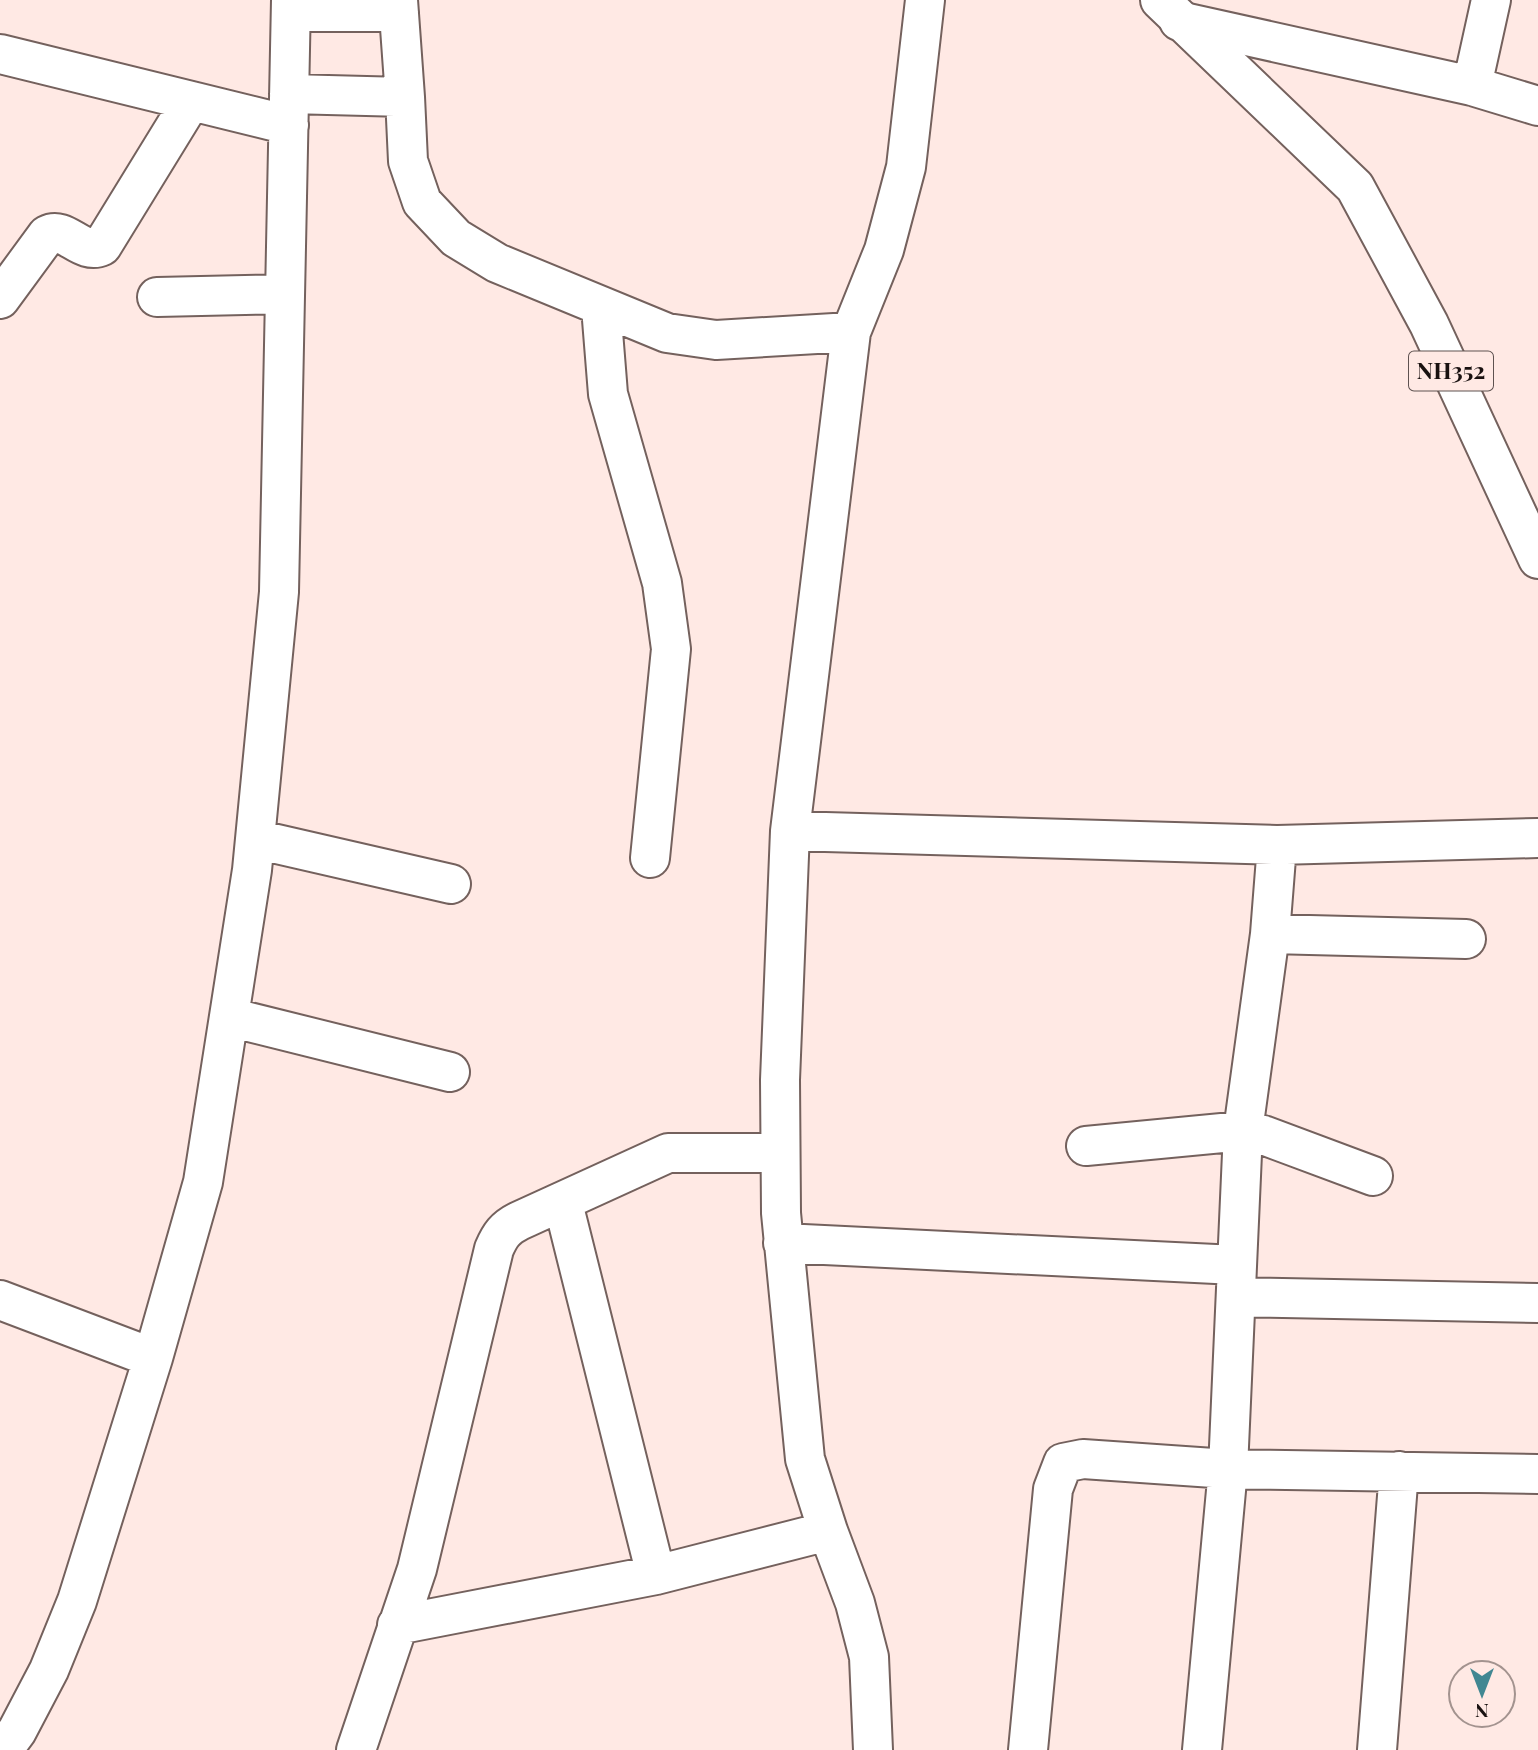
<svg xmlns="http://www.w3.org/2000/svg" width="1538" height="1750" font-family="'Playfair Display',serif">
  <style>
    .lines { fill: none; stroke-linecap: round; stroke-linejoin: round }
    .minor-casing { stroke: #74615d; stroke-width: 42 }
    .trunk-casing { stroke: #74615d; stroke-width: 42 }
    .minor { stroke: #fff; stroke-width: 38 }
    .trunk { stroke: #fff; stroke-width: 38 }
    .labels { text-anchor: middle; stroke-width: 6; stroke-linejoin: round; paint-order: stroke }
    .shield { fill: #ffe9e4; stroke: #5e5250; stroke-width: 2 }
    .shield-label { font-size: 23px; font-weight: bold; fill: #191110 }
  </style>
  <rect width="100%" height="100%" fill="#ffe9e4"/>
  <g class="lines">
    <defs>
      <path id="minor" d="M 398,0 L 405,97
        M 291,12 L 399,12
        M 1179,21 L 1472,86 L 1538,106
        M 0,54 L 289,125
        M 1472,86 L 1491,0
        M 289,94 L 405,97 L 408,161 L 422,202 L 456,238 L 497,263 L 667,333 L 716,340 L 851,332
        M 157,297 L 285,294
        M 0,299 L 47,235 C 66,225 81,256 102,246 L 191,101
        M 601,307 L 608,394 L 662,583 L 671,649 L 650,858
        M 790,831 L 1277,845 L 1538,838
        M 255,839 L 451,884
        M 1270,934 L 1466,939
        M 229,1017 L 450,1072
        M 1086,1146 L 1243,1131 L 1263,1135 L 1373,1176
        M 563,1203 L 656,1575
        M 783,1243 L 1236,1265
        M 1236,1297 L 1538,1303
        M 0,1300 L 153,1358
        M 828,1531 L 855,1603 L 869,1657 L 873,1750
        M 397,1625 L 656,1575 L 828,1531 L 805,1459 L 781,1213 L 780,1080 L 790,831 L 851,332 L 884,250 L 906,167 L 925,0
        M 3,1750 L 17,1731 L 49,1670 L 77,1601 L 153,1358 L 203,1182 L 252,870 L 279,592 L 291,0
        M 356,1750 L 417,1569 L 494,1249 C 500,1235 505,1228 519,1221 L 668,1153 L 780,1153
        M 1028,1750 L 1053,1489 L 1063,1463 L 1083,1459 L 1228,1469 L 1538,1474
        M 1202,1750 L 1228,1469 L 1243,1131 L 1270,934 L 1277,845
        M 1377,1750 L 1399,1471"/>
      <path id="trunk" d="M 1160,0 L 1355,187 L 1429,324 L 1538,559"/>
    </defs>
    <!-- minor casing -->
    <use href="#minor" class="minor-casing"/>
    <!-- trunk casing -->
    <use href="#trunk" class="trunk-casing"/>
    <!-- minor -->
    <use href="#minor" class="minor"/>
    <!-- trunk -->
    <use href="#trunk" class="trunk"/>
  </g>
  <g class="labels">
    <!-- shield labels -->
    <rect class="shield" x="1409" y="351.5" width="84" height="39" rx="5"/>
    <g class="shield-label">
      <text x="1451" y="379">NH352</text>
    </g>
  </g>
  <!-- north arrow -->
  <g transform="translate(1482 1694) rotate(180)"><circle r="33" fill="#ffe9e4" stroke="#a3938f" stroke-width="2"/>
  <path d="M0-5L12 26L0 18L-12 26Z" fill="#418792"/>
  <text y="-10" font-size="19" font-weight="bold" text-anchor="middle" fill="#191110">N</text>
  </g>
</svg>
